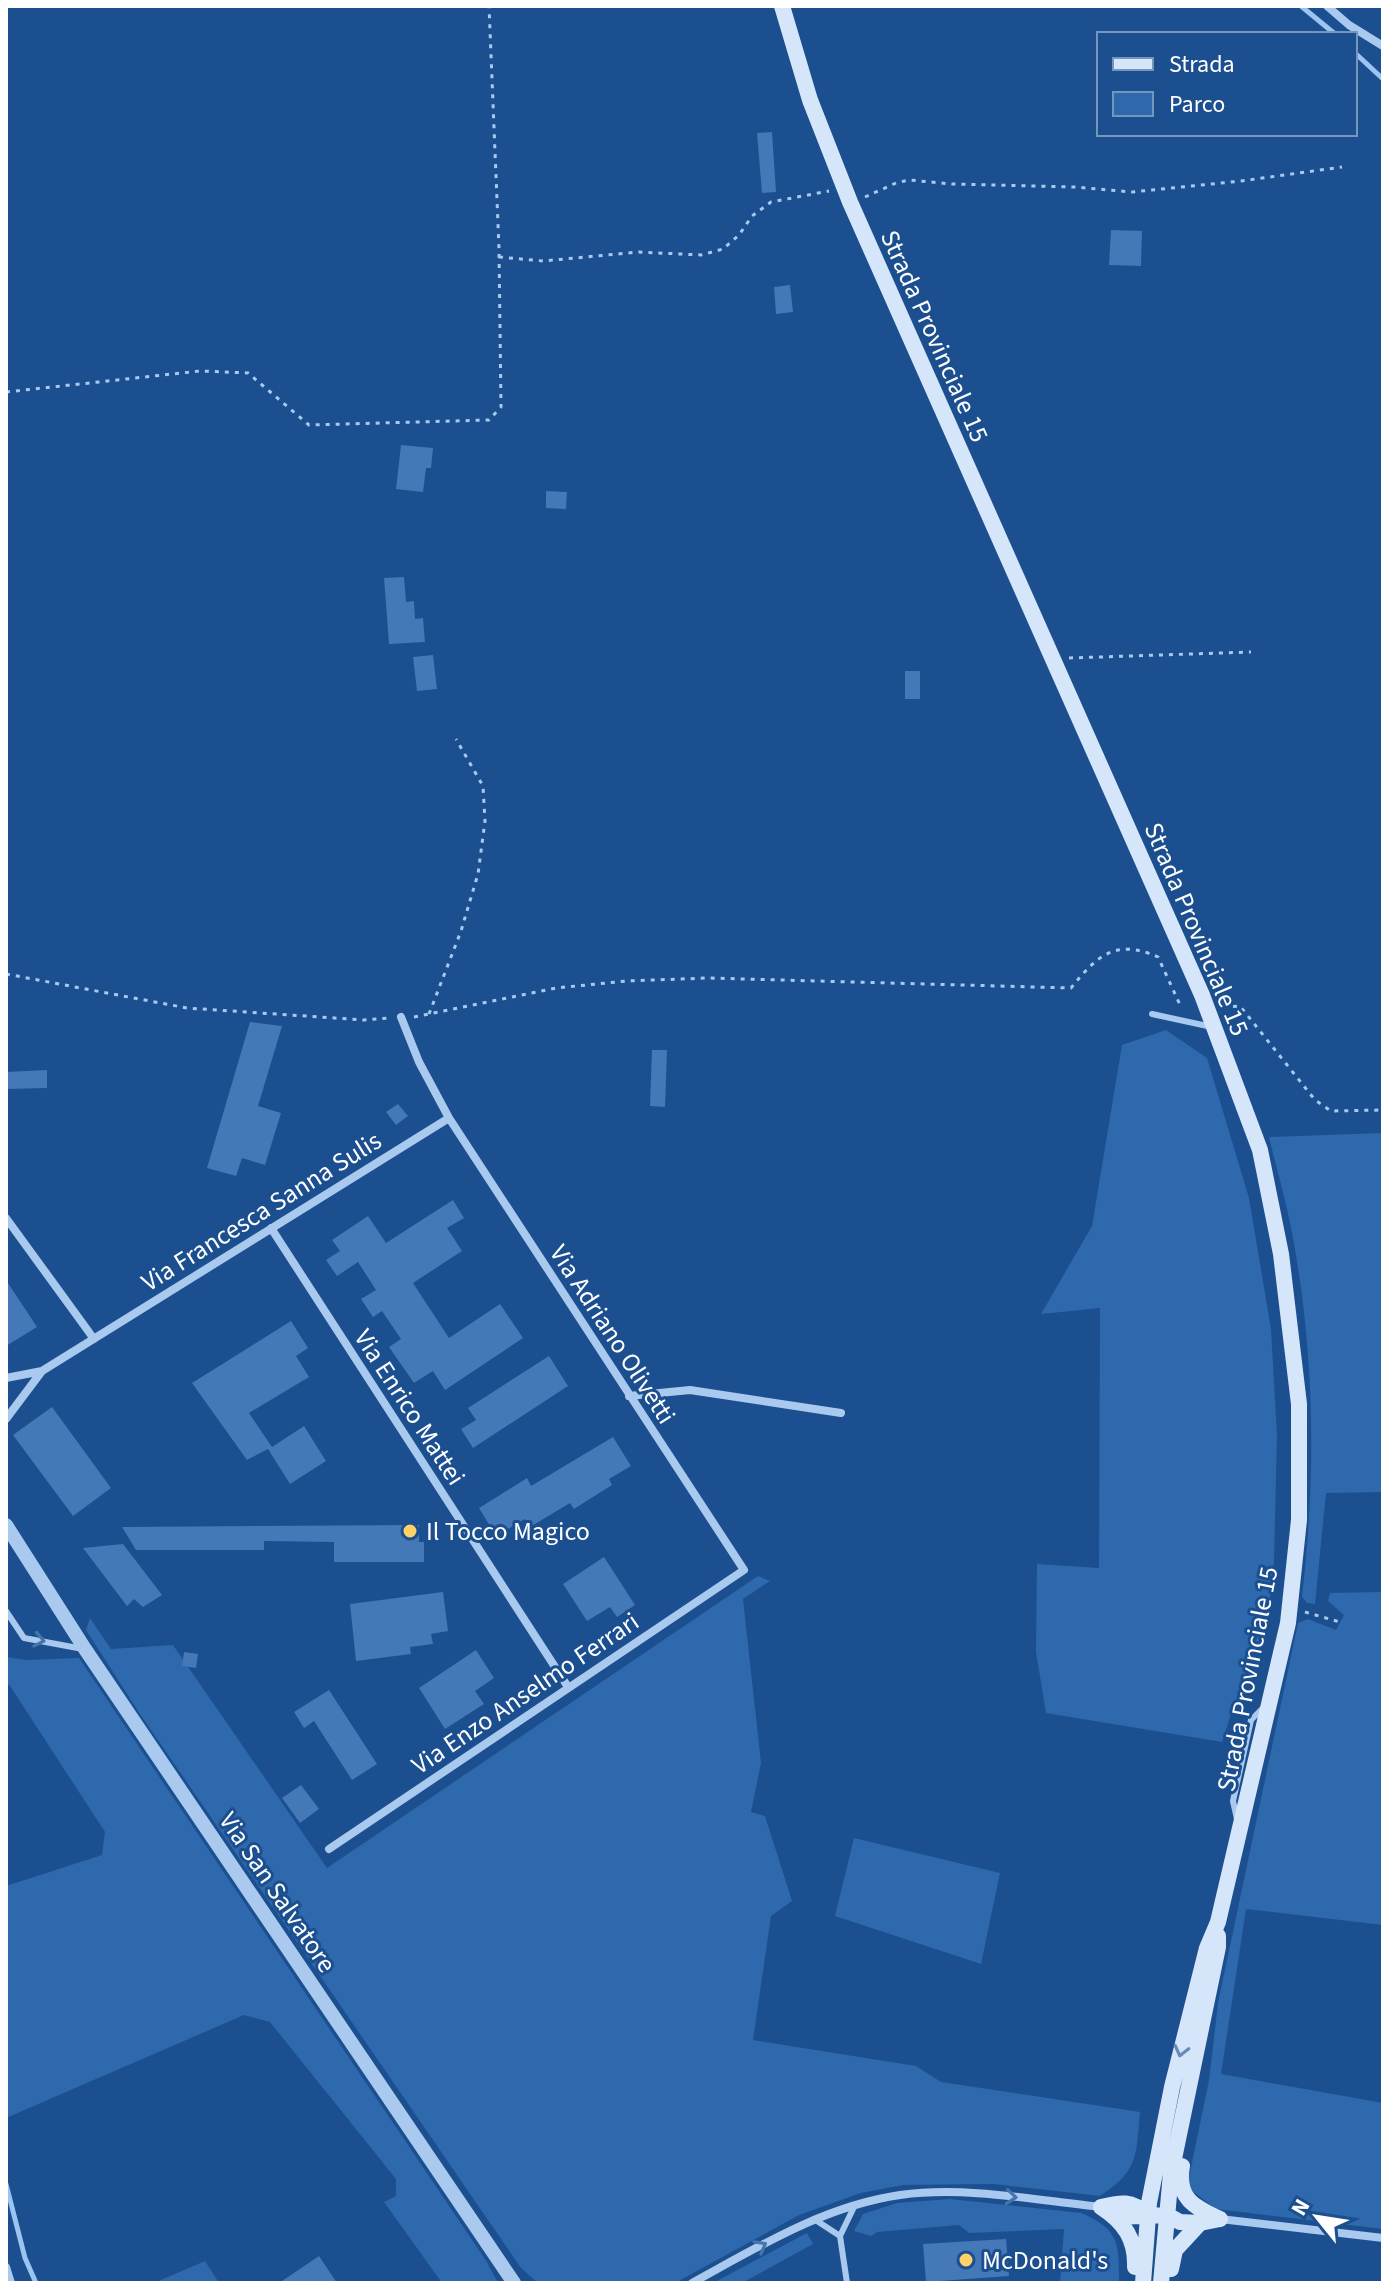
<svg xmlns="http://www.w3.org/2000/svg" width="1389" height="2289" font-family="'Source Sans 3',sans-serif">
  <style>
    .green { fill: #2e69ad }
    .lines { fill: none; stroke-linecap: round; stroke-linejoin: round }
    .stream { stroke: #9cc4f0; stroke-width: 5 }
    .building { fill: #4478b7 }
    .path { stroke: #a9c9ee; stroke-width: 3; stroke-dasharray: 4 6; stroke-linecap: butt }
    .service { stroke: #a9c9ee; stroke-width: 6 }
    .minor { stroke: #a9c9ee; stroke-width: 8 }
    .tertiary { stroke: #a9c9ee; stroke-width: 14 }
    .secondary { stroke: #d6e6fa; stroke-width: 16 }
    .oneway { stroke: #4674ac }
    .oneway2 { stroke: #668bba }
    .poi-dot { fill: #ffd166; stroke: #1b4f8f; stroke-width: 3 }
    .labels { text-anchor: middle; stroke-width: 6; stroke-linejoin: round; paint-order: stroke }
    .street-label { font-size: 26px; fill: #fff; stroke: #1b4f8f }
    .poi-label { font-size: 26px; fill: #fff; stroke: #1b4f8f; text-anchor: start }
  </style>
  <rect width="100%" height="100%" fill="#1b4f8f"/>
  <!-- green -->
  <path class="green" d="M 1166,1030 L 1207,1058 L 1249,1198 L 1271,1329 L 1277,1435 L 1274,1561 L 1267,1623 L 1258,1669 L 1233,1708 L 1222,1742 L 1046,1713 L 1036,1652 L 1037,1564 L 1099,1568 L 1100,1308 L 1041,1314 L 1092,1226 L 1122,1045 Z
    M 1383,1133 L 1383,1492 L 1326,1493 L 1315,1604 L 1307,1603 L 1302,1597 C 1316,1477 1315,1357 1293,1238 C 1287,1204 1277,1171 1269,1137 Z
    M 758,1576 L 770,1581 L 743,1599 L 761,1763 L 751,1812 L 765,1816 L 792,1901 L 771,1916 L 753,2040 L 916,2066 L 941,2082 L 1140,2112 C 1136,2155 1139,2171 1100,2196 L 993,2184 L 903,2185 L 861,2193 L 799,2215 L 675,2283 L 538,2283 L 521,2268 L 140,1714 L 86,1630 L 90,1618 L 111,1649 L 173,1645 L 327,1868 Z
    M 1383,1592 L 1383,1925 L 1246,1909 L 1221,2074 L 1383,2103 L 1383,2229 L 1216,2209 L 1187,2187 L 1209,2080 L 1218,2003 L 1298,1623 L 1308,1619 L 1336,1630 L 1344,1615 L 1328,1601 L 1330,1593 Z
    M 6,1657 L 26,1660 L 79,1658 L 487,2262 L 498,2283 L 442,2283 L 384,2202 L 396,2196 L 396,2179 L 270,2022 L 244,2015 L 6,2118 L 6,1886 L 102,1855 L 105,1832 L 10,1686 L 6,1683 Z
    M 854,1838 L 1000,1873 L 981,1964 L 835,1916 Z
    M 950,2199 L 1081,2213 C 1120,2229 1119,2245 1119,2283 L 1060,2283 L 1064,2229 L 969,2233 L 959,2225 L 877,2232 L 871,2236 L 854,2231 L 863,2214 L 897,2203 Z
    M 807,2233 L 813,2244 L 742,2283 L 713,2283 Z
    M 205,2261 L 219,2283 L 154,2283 Z"/>
  <g class="lines">
    <!-- stream -->
    <path class="stream" d="M 1301,6 L 1335,34
      M 1355,53 L 1383,79
      M 6,2184 L 25,2258 L 36,2283"/>
  </g>
  <!-- building -->
  <path class="building" d="M 772,132 L 776,192 L 762,193 L 757,133 Z
    M 1111,230 L 1142,231 L 1141,266 L 1109,265 Z
    M 790,285 L 793,312 L 776,314 L 774,287 Z
    M 401,445 L 433,448 L 431,468 L 426,468 L 423,492 L 396,489 Z
    M 546,491 L 567,492 L 566,509 L 546,508 Z
    M 404,577 L 406,602 L 414,601 L 415,619 L 423,618 L 425,642 L 389,644 L 384,578 Z
    M 433,655 L 437,689 L 417,691 L 413,657 Z
    M 905,671 L 920,671 L 920,699 L 905,699 Z
    M 250,1022 L 282,1026 L 258,1106 L 281,1113 L 265,1165 L 242,1158 L 236,1176 L 207,1168 Z
    M 652,1050 L 667,1050 L 665,1107 L 650,1106 Z
    M 47,1070 L 47,1088 L 6,1089 L 6,1072 Z
    M 398,1104 L 408,1116 L 396,1125 L 386,1112 Z
    M 453,1200 L 464,1218 L 447,1228 L 462,1251 L 413,1283 L 449,1338 L 500,1304 L 523,1338 L 445,1390 L 433,1371 L 414,1383 L 389,1347 L 401,1339 L 382,1311 L 373,1317 L 361,1299 L 376,1290 L 358,1262 L 337,1276 L 326,1260 L 340,1251 L 332,1240 L 368,1216 L 386,1243 Z
    M 6,1280 L 37,1327 L 6,1346 Z
    M 291,1321 L 308,1348 L 296,1356 L 309,1377 L 249,1413 L 272,1447 L 304,1426 L 326,1461 L 290,1484 L 268,1449 L 247,1460 L 192,1383 Z
    M 549,1356 L 568,1386 L 473,1448 L 461,1429 L 476,1420 L 468,1408 Z
    M 52,1407 L 111,1488 L 73,1516 L 13,1435 Z
    M 613,1437 L 631,1466 L 609,1479 L 612,1485 L 574,1509 L 570,1503 L 530,1527 L 525,1519 L 496,1536 L 479,1508 L 527,1478 L 531,1486 Z
    M 419,1525 L 419,1542 L 424,1542 L 424,1562 L 334,1562 L 334,1542 L 264,1541 L 264,1550 L 136,1550 L 122,1527 Z
    M 123,1544 L 162,1595 L 143,1607 L 134,1599 L 127,1606 L 83,1548 Z
    M 604,1557 L 635,1605 L 617,1617 L 610,1607 L 587,1621 L 563,1584 Z
    M 443,1592 L 448,1631 L 431,1634 L 433,1644 L 410,1647 L 411,1654 L 356,1661 L 350,1604 Z
    M 476,1650 L 494,1678 L 475,1691 L 484,1704 L 445,1729 L 419,1688 Z
    M 184,1652 L 198,1654 L 196,1668 L 182,1666 Z
    M 329,1690 L 377,1764 L 352,1780 L 314,1721 L 304,1728 L 294,1712 Z
    M 301,1785 L 319,1809 L 300,1823 L 282,1798 Z
    M 1006,2239 L 1009,2276 L 926,2282 L 923,2244 Z
    M 319,2256 L 337,2283 L 279,2283 Z"/>
  <g class="lines">
    <!-- path -->
    <path class="path" d="M 865,197 L 896,183 L 909,180 L 952,184 L 1075,187 L 1132,192 L 1241,181 L 1342,167
      M 499,257 L 543,261 L 639,252 L 701,255 L 723,249 L 739,235 L 752,216 L 771,202 L 829,191
      M 6,392 L 200,371 L 248,373 L 309,425 L 489,420 L 501,407 L 499,249 L 489,6
      M 1069,658 L 1251,652
      M 6,974 L 187,1008 L 364,1020 L 390,1018
      M 1223,1007 L 1240,1006 L 1315,1100 L 1331,1111 L 1383,1110
      M 429,1014 L 461,931 L 478,874 L 485,821 L 483,786 L 456,739
      M 414,1017 L 556,988 L 627,981 L 708,978 L 1071,988 C 1097,956 1115,938 1158,957 L 1181,1007
      M 1305,1612 L 1340,1622"/>
    <!-- service -->
    <path class="service" d="M 1152,1014 L 1212,1027
      M 6,1611 L 24,1638 L 83,1649
      M 1237,1819 L 1233,1801 L 1251,1720 L 1262,1709
      M 814,2219 L 840,2236
      M 847,2283 L 840,2236 L 854,2207"/>
    <!-- minor -->
    <path class="minor" d="M 1327,6 L 1349,25 L 1383,46
      M 6,1218 L 94,1339
      M 271,1228 L 568,1687
      M 6,1378 L 42,1371
      M 629,1396 L 690,1390 L 841,1413
      M 6,1419 L 42,1371 L 449,1118
      M 329,1849 L 744,1570 L 449,1118 L 419,1062 L 401,1017
      M 1220,2219 L 1383,2238
      M 6,2267 L 11,2283
      M 692,2283 C 758,2247 824,2206 900,2195 C 966,2186 1035,2200 1101,2207"/>
    <!-- tertiary -->
    <path class="tertiary" d="M 6,1525 L 85,1649 L 514,2283"/>
    <!-- secondary -->
    <path class="secondary" d="M 782,6 L 810,100 L 850,202 L 1202,995 L 1260,1150 L 1281,1254 L 1299,1404 L 1299,1520 L 1288,1623 L 1218,1922 L 1207,1948 L 1172,2087 L 1149,2203 L 1143,2283
      M 1182,2166 C 1176,2198 1194,2207 1220,2219
      M 1101,2207 C 1124,2222 1136,2239 1135,2267
      M 1101,2207 C 1121,2202 1131,2200 1148,2215
      M 1116,2217 L 1167,2215 L 1180,2222 L 1200,2223 L 1220,2219
      M 1171,2269 L 1175,2250 L 1200,2223
      M 1161,2283 L 1171,2173 L 1218,1947 L 1218,1936"/>
  </g>
  <!-- one-way arrows -->
  <defs><path id="oneway-chevron" d="M-2-3.5L2.5 0L-2 3.5" fill="none" stroke-width="1.6" stroke-linecap="round" stroke-linejoin="round" transform="scale(2)"/></defs>
  <g class="oneway">
    <use href="#oneway-chevron" transform="translate(39 1640) rotate(11)"/>
    <use href="#oneway-chevron" transform="translate(1011 2197) rotate(5)"/>
    <use href="#oneway-chevron" transform="translate(761 2246) rotate(-29)"/>
  </g>
  <use class="oneway2" href="#oneway-chevron" transform="translate(1181 2051) rotate(104)"/>
  <!-- markers -->
  <g class="poi-dot">
    <circle cx="410" cy="1531" r="8"/>
    <circle cx="966" cy="2260" r="8"/>
  </g>
  <g class="labels">
    <!-- street labels -->
    <g class="street-label">
      <text transform="translate(935 336) rotate(66)" y="9">Strada Provinciale 15</text>
      <text transform="translate(1197 929) rotate(67)" y="9">Strada Provinciale 15</text>
      <text transform="translate(261 1211) rotate(-32)" y="9">Via Francesca Sanna Sulis</text>
      <text transform="translate(613 1334) rotate(57)" y="9">Via Adriano Olivetti</text>
      <text transform="translate(410 1407) rotate(57)" y="9">Via Enrico Mattei</text>
      <text transform="translate(1247 1679) rotate(-79)" y="9">Strada Provinciale 15</text>
      <text transform="translate(525 1693) rotate(-34)" y="9">Via Enzo Anselmo Ferrari</text>
      <text transform="translate(278 1892) rotate(56)" y="9">Via San Salvatore</text>
    </g>
    <!-- poi labels -->
    <g class="poi-label">
      <text x="426" y="1540">Il Tocco Magico</text>
      <text x="982" y="2269">McDonald's</text>
    </g>
  </g>
  <!-- border -->
  <rect width="1389" height="2289" fill="none" stroke="#ffffff" stroke-width="16"/>
  <!-- legend -->
  <rect x="1097" y="32" width="260" height="104" fill="#1b4f8f" stroke="#7695bc" stroke-width="2"/>
  <rect x="1113" y="58" width="40" height="12" fill="#d6e6fa" stroke="#7695bc" stroke-width="2"/>
  <text x="1169" y="72" font-size="24" fill="#ffffff">Strada</text>
  <rect x="1113" y="92" width="40" height="24" fill="#2e69ad" stroke="#7695bc" stroke-width="2"/>
  <text x="1169" y="112" font-size="24" fill="#ffffff">Parco</text>
  <!-- north arrow -->
  <g transform="translate(1317 2217) rotate(300)" stroke="#1b4f8f" stroke-width="6" paint-order="stroke">
  <path d="M0-6L14 30L0 20L-14 30Z" fill="#ffffff"/>
  <text y="-12" font-size="22" font-weight="bold" text-anchor="middle" fill="#ffffff">N</text>
  </g>
</svg>
